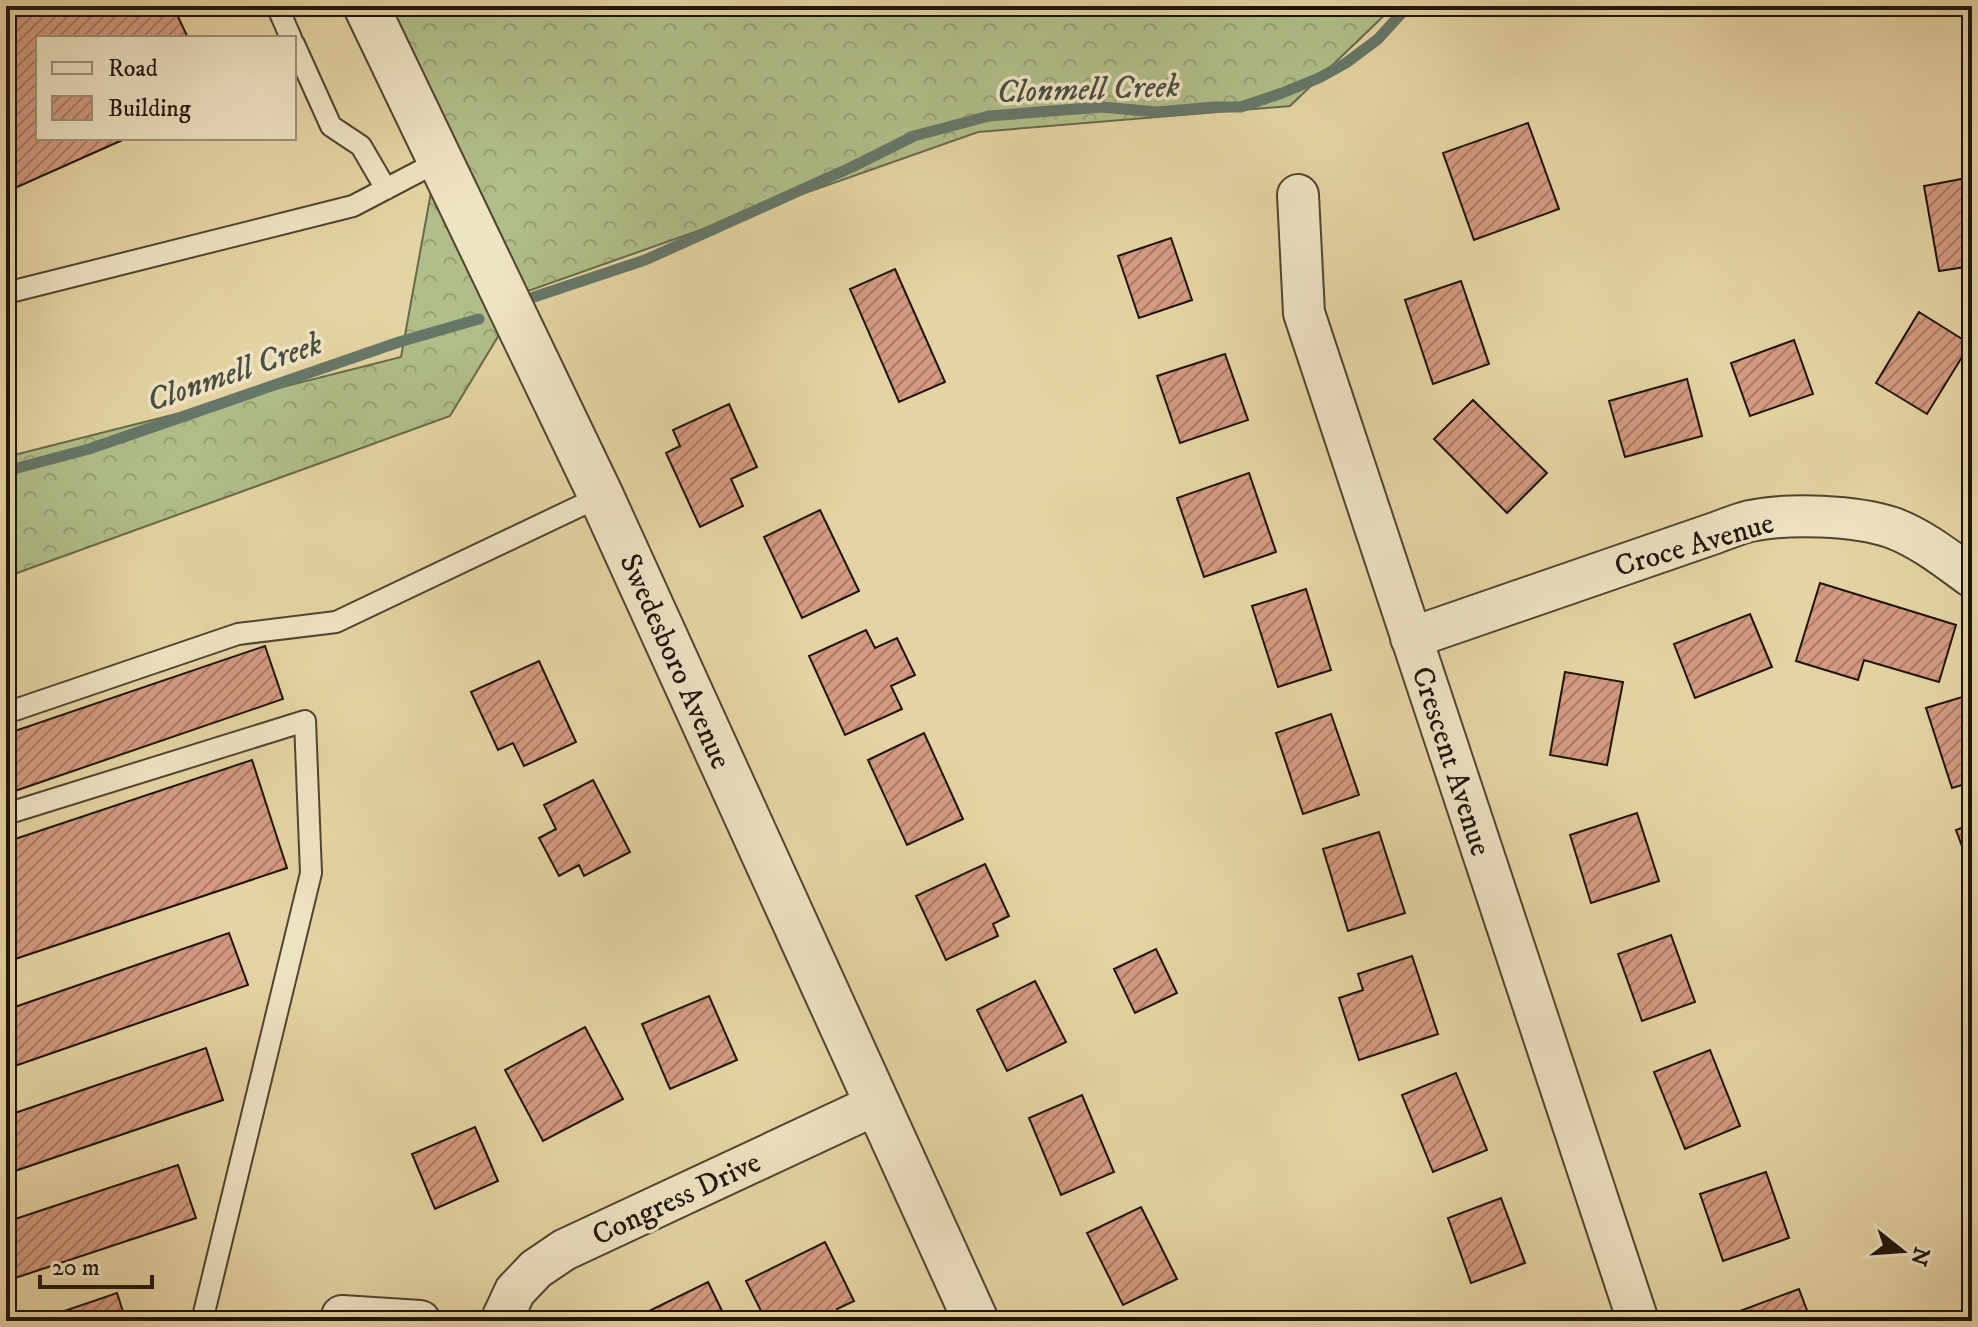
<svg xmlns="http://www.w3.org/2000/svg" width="1978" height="1327" font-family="'IM FELL DW Pica',serif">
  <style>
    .forest { fill: url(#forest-crowns); stroke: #676a4a; stroke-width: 2 }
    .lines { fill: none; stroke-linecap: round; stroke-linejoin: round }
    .stream { stroke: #667768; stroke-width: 11 }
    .building { fill: url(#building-hatch); stroke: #1e150a; stroke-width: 2 }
    .service-casing { stroke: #504530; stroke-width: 24 }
    .minor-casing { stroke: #504530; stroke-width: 44 }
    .tertiary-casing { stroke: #504530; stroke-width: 48 }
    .service { stroke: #eee3c3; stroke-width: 20 }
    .minor { stroke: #eee3c3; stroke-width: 40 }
    .tertiary { stroke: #eee3c3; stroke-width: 44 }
    .labels { text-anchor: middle; stroke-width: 7; stroke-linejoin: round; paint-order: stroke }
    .street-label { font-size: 30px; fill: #1e150a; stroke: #eee3c3 }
    .water-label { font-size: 32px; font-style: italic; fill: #484e41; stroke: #eee3c3 }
  </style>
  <defs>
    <pattern id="forest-crowns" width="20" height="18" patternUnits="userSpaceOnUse" patternTransform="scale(2)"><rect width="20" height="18" fill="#b0be89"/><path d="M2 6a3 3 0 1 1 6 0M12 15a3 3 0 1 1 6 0" fill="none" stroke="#97a275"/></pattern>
    <pattern id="building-hatch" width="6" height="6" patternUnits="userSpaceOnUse" patternTransform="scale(2)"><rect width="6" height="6" fill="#d39a80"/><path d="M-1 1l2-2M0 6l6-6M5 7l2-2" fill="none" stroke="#ab7c67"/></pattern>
  </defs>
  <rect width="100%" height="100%" fill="#e5d4a3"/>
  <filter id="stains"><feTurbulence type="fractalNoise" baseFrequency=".0025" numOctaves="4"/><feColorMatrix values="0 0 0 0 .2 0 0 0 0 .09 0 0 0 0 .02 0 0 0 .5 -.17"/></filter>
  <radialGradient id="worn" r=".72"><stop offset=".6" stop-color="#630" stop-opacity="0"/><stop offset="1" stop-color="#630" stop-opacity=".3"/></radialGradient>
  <!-- forest -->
  <path class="forest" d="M 390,6 L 1394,6 L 1290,106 L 978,132 L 525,292 L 450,416 L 6,577 L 6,457 L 401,357 L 444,121 Z"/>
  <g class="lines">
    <!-- stream -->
    <path class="stream" d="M 534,297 L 645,260 L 852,167 L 914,136 L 989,116 L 1102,107 L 1157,112 L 1214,107 L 1241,107 L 1282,93 L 1319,78 L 1346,63 L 1378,39 L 1408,6
      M 6,471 L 89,449 L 399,342 L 479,319"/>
  </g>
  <!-- building -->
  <path class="building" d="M 6,6 L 173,6 L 188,38 L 38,38 L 38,138 L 127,138 L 6,192 Z
    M 1528,123 L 1559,209 L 1474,240 L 1443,153 Z
    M 1972,177 L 1972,266 L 1939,271 L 1924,186 Z
    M 1171,238 L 1192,300 L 1139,318 L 1118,256 Z
    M 895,269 L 945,382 L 899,402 L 850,289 Z
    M 1461,281 L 1489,364 L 1433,384 L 1405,300 Z
    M 1919,312 L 1970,344 L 1927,414 L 1876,383 Z
    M 1794,340 L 1813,394 L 1750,416 L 1731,363 Z
    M 1225,354 L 1248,420 L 1180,443 L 1157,376 Z
    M 1687,379 L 1702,436 L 1625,457 L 1609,401 Z
    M 1473,400 L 1547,473 L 1507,513 L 1434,439 Z
    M 729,404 L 757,467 L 731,479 L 743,506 L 700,527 L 666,453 L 680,446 L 673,430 Z
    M 1249,473 L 1276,552 L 1204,577 L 1177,498 Z
    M 820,510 L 859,591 L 802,618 L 764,537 Z
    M 1820,583 L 1956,625 L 1939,682 L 1864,660 L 1858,680 L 1796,661 Z
    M 1306,589 L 1331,670 L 1278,687 L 1252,606 Z
    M 1750,614 L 1772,667 L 1695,698 L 1674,644 Z
    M 866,630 L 875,648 L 897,638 L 915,675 L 891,686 L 902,709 L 845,735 L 809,656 Z
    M 265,646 L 283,699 L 6,794 L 6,734 Z
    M 539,661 L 576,742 L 524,766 L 513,743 L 498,750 L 471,692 Z
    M 1565,672 L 1623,682 L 1607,765 L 1550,755 Z
    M 1972,694 L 1972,782 L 1952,788 L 1926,708 Z
    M 1331,714 L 1359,795 L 1303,814 L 1276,733 Z
    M 924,733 L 963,819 L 907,845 L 868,760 Z
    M 252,760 L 287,868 L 6,962 L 6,842 Z
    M 593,780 L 630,852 L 584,876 L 579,865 L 559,876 L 539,838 L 556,829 L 544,805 Z
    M 1637,813 L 1659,881 L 1591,903 L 1570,835 Z
    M 1972,824 L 1972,873 L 1956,830 Z
    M 1379,832 L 1405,913 L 1348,931 L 1323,849 Z
    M 985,864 L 1009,916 L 993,924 L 998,936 L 946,960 L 916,896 Z
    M 229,933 L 248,985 L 6,1069 L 6,1010 Z
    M 1671,935 L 1695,1002 L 1642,1021 L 1618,954 Z
    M 1156,949 L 1177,993 L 1135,1013 L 1114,969 Z
    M 1412,956 L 1438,1034 L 1359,1060 L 1339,998 L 1363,990 L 1358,974 Z
    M 1035,981 L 1066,1042 L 1007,1071 L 977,1010 Z
    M 709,996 L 737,1060 L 670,1089 L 642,1024 Z
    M 585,1027 L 623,1099 L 543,1141 L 505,1070 Z
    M 206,1048 L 223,1100 L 6,1174 L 6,1116 Z
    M 1710,1050 L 1740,1126 L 1685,1149 L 1654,1072 Z
    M 1456,1073 L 1487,1150 L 1433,1172 L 1402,1095 Z
    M 1082,1095 L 1114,1172 L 1061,1195 L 1029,1118 Z
    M 475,1127 L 498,1181 L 435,1209 L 412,1154 Z
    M 178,1165 L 196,1218 L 6,1281 L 6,1222 Z
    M 1766,1172 L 1789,1238 L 1723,1261 L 1700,1194 Z
    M 1501,1198 L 1525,1263 L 1471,1283 L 1448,1218 Z
    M 1141,1207 L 1177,1279 L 1123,1305 L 1087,1233 Z
    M 825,1242 L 854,1301 L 837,1309 L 843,1321 L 766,1321 L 746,1281 Z
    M 708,1282 L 727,1321 L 649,1321 L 645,1313 Z
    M 1799,1289 L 1811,1321 L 1740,1321 L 1737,1312 Z
    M 117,1293 L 126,1321 L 35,1321 Z
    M 1883,1311 L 1886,1321 L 1854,1321 Z"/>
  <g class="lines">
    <defs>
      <path id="service" d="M 277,6 L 291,38
        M 294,44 L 331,126 L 361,146 L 386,189
        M 6,293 L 353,206 L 441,160
        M 6,713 L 238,634 L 336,622 L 601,496
        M 6,814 L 305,721 L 311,873 L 202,1321"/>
      <path id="minor" d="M 1298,195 L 1304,313 L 1638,1321
        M 1411,638 L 1715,533 C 1726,529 1738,524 1750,521 C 1789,513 1855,515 1893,528 C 1922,539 1947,559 1972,577
        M 342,1316 L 420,1321
        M 501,1321 L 515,1291 L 536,1269 L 564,1250 L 877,1104"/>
      <path id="tertiary" d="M 366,6 L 601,496 L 976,1321"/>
    </defs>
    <!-- service casing -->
    <use href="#service" class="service-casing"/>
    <!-- minor casing -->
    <use href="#minor" class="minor-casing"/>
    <!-- tertiary casing -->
    <use href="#tertiary" class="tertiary-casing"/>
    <!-- service -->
    <use href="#service" class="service"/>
    <!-- minor -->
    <use href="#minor" class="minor"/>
    <!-- tertiary -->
    <use href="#tertiary" class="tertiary"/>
  </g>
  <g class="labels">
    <!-- street labels -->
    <g class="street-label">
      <text transform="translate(1694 544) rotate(-16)" y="10">Croce Avenue</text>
      <text transform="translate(676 661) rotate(66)" y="10">Swedesboro Avenue</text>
      <text transform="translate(1452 761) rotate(72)" y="10">Crescent Avenue</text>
      <text transform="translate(676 1198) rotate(-25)" y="10">Congress Drive</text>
    </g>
    <!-- water labels -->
    <g class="water-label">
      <text transform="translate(1088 88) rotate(-2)" y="11">Clonmell Creek</text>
      <text transform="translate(234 371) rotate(-19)" y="11">Clonmell Creek</text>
    </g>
  </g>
  <!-- margin -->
  <rect width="1978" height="1327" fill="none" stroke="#e5d4a3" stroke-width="32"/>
  <rect x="8" y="8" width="1962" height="1311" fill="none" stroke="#1e150a" stroke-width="4"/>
  <rect x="16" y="16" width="1946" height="1295" fill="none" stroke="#1e150a" stroke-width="2"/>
  <!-- legend -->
  <rect x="36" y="36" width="260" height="104" fill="#eee3c3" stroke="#9b9179" stroke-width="2"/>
  <rect x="52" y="62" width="40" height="12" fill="#eee3c3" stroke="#9b9179" stroke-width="2"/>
  <text x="108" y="76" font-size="24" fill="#1e150a">Road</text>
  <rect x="52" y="96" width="40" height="24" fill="url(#building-hatch)" stroke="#9b9179" stroke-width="2"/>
  <text x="108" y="116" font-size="24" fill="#1e150a">Building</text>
  <!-- north arrow -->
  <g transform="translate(1902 1251) rotate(107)" stroke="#eee3c3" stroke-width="6" paint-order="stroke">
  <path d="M0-6L14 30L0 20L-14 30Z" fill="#1e150a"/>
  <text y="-12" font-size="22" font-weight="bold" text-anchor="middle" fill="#1e150a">N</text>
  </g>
  <!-- scale -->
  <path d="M40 1275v12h112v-12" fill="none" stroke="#1e150a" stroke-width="4"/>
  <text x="52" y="1275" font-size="24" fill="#1e150a" stroke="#eee3c3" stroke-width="6" paint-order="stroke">20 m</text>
  <rect width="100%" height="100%" filter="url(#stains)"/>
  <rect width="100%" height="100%" fill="url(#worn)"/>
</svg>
